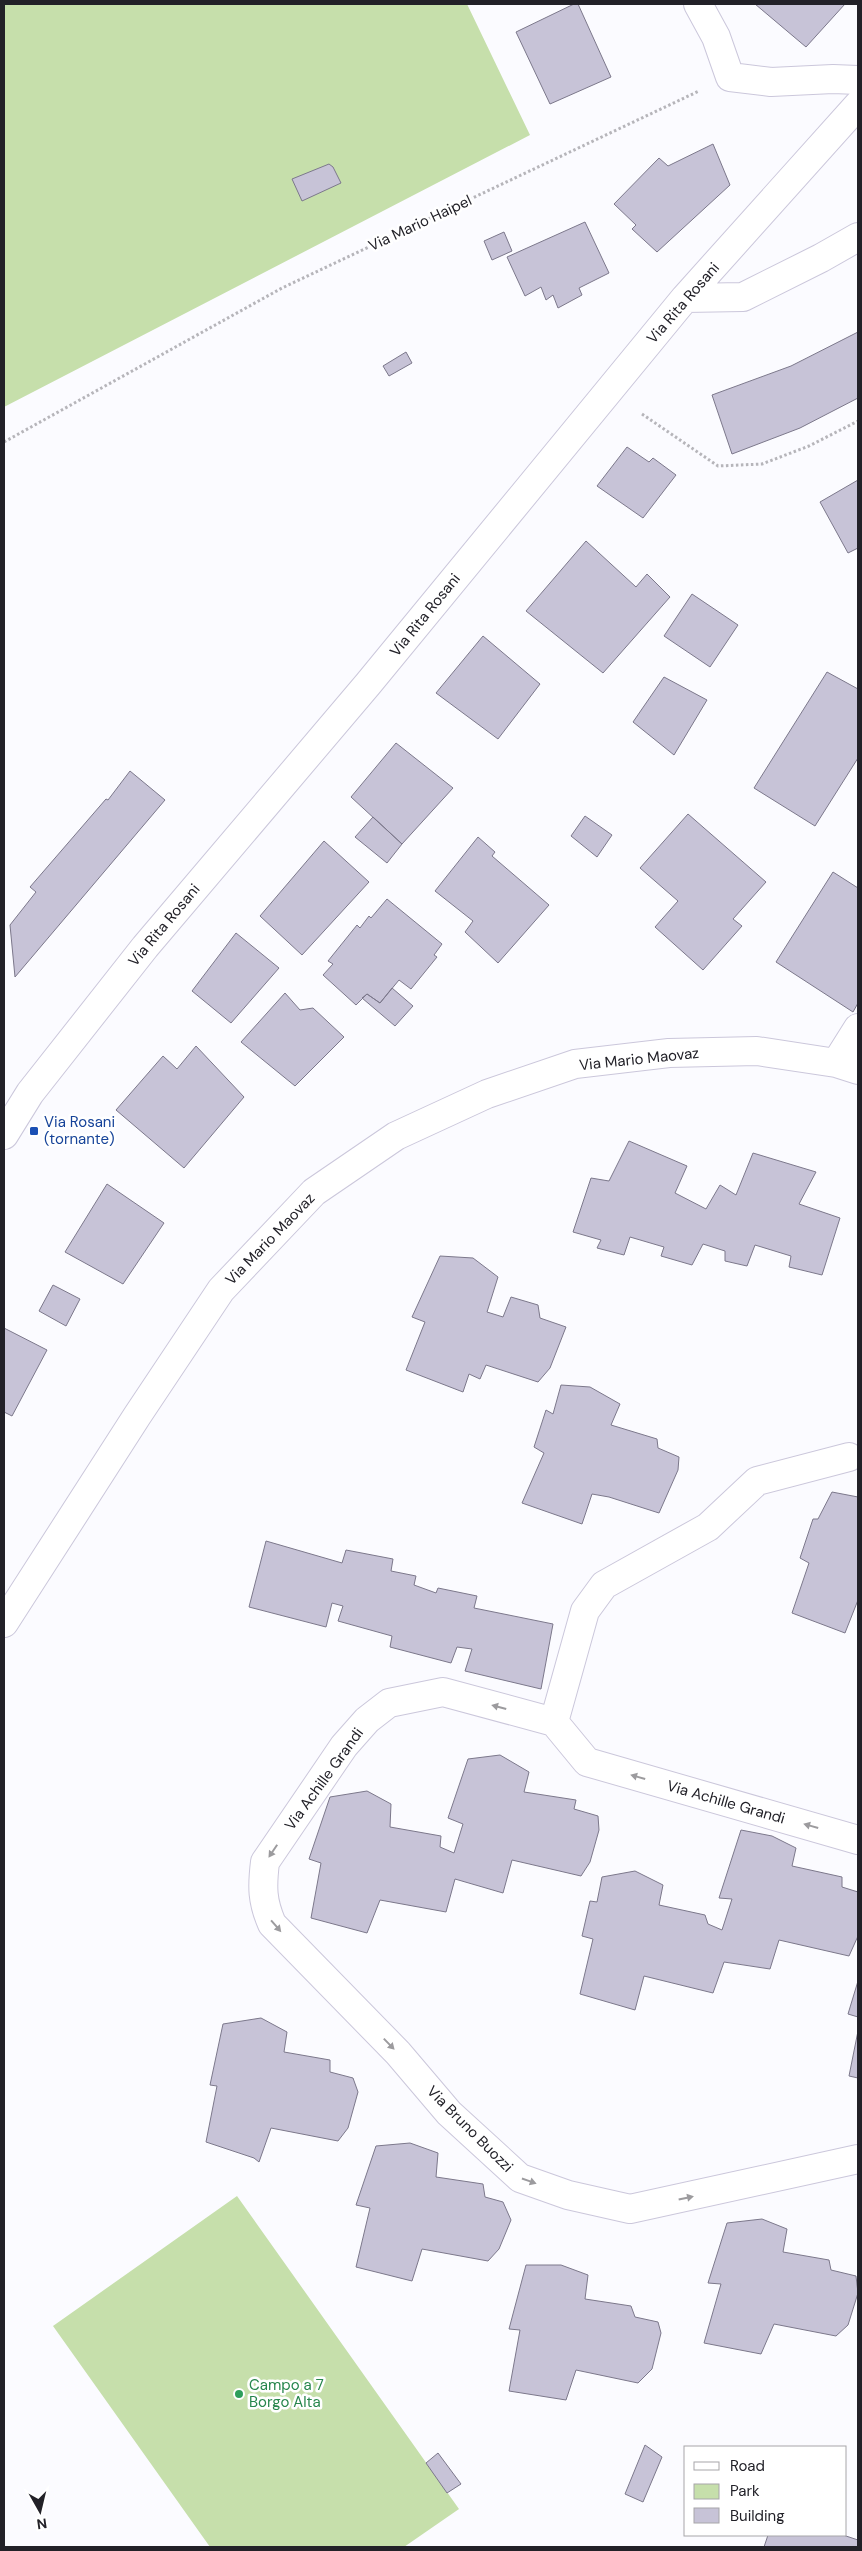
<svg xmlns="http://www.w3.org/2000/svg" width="862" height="2551" font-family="'DM Sans',sans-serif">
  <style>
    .green { fill: #c6dfab }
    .building { fill: #c7c3d7; stroke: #7c788b }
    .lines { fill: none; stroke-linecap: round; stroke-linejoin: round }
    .minor-casing { stroke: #cbc7db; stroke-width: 30 }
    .path { stroke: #b6b5ba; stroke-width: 3; stroke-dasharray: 2.5 2.5; stroke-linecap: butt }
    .minor { stroke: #fff; stroke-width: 28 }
    .oneway { fill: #9c9b9e }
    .transit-dot { fill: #1a4fb4; stroke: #fff; stroke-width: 2 }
    .leisure-dot { fill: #2e9e5b; stroke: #fff; stroke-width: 2 }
    .labels { text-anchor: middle; stroke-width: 5; stroke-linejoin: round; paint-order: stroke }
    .street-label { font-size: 15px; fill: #222128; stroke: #fff }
    .transit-label { font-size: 15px; fill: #164399; stroke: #fff; text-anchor: start }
    .leisure-label { font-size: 15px; fill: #27864d; stroke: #fff; text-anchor: start }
  </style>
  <rect width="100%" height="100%" fill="#fbfbff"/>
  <!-- green -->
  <path class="green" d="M 4,4 L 467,4 L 530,135 L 4,407 Z
    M 237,2196 L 459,2509 L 404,2547 L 210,2547 L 53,2326 Z"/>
  <!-- building -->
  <path class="building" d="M 574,4 L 578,4 L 611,77 L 550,104 L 516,32 Z
    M 755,4 L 845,4 L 806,47 Z
    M 713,144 L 730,185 L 657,252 L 632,229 L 636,225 L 614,204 L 659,158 L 668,166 Z
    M 329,164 L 333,167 L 341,183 L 302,201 L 292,179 Z
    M 585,222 L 609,273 L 579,288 L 582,295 L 558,308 L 553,295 L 546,300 L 541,287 L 525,296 L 507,257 Z
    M 504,232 L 512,251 L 492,260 L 484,241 Z
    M 858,332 L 858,398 L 800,428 L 732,454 L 712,395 L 791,366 Z
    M 406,352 L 412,363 L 389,376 L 383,366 Z
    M 627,447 L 649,462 L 653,458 L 676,475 L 643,518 L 597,486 Z
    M 858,480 L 858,548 L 848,553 L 820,502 Z
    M 586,541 L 636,587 L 647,574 L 670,597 L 603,673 L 526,611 Z
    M 692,594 L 738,625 L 710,667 L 664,636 Z
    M 483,636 L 540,684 L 498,739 L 436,693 Z
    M 827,672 L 858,689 L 858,758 L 815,826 L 754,788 Z
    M 664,677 L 707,700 L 674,755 L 633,722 Z
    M 396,743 L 453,788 L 402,844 L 351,797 Z
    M 130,771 L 165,800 L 15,977 L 10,925 L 36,892 L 30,887 L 106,799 L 108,800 Z
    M 688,814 L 766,882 L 733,919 L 742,926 L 703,970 L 655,927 L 678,901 L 640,868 Z
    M 585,816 L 612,835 L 597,857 L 571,836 Z
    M 373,817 L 402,844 L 387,863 L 355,837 Z
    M 478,837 L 495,852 L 492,856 L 549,905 L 498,963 L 465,932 L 473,921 L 435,891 Z
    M 324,841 L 369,882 L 302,955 L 260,916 Z
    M 833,872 L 858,888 L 858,1003 L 853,1012 L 776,962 Z
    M 387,899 L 442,944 L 434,955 L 437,957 L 411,989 L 399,980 L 380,1003 L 367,994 L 356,1005 L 323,975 L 333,964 L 328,961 L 357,925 L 360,928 L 369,916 L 371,918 Z
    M 236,933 L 279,968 L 231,1023 L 192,991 Z
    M 392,988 L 413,1006 L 395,1026 L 362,998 L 367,994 L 380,1003 Z
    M 285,993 L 300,1010 L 313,1008 L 344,1037 L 295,1086 L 241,1042 Z
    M 196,1046 L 244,1097 L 184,1168 L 116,1110 L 163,1056 L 177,1069 Z
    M 629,1141 L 687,1166 L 675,1193 L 706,1209 L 720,1185 L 736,1195 L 753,1153 L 816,1172 L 799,1204 L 840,1218 L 822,1275 L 789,1267 L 791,1256 L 755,1245 L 747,1266 L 725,1261 L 725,1251 L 703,1244 L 692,1265 L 661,1256 L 664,1247 L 630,1237 L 624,1255 L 597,1248 L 601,1240 L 573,1232 L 591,1178 L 609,1181 Z
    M 107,1184 L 164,1223 L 123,1284 L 65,1252 Z
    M 440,1256 L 473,1258 L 498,1277 L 487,1312 L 503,1317 L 511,1297 L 538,1305 L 540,1318 L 566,1327 L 550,1368 L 538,1382 L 486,1365 L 480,1379 L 469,1374 L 463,1392 L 406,1370 L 425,1322 L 412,1317 Z
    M 53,1285 L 80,1299 L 66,1326 L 39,1311 Z
    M 4,1328 L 47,1350 L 12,1416 L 4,1412 Z
    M 561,1385 L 590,1387 L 620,1404 L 611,1425 L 657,1439 L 658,1448 L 679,1457 L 678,1470 L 659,1513 L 609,1497 L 592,1494 L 582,1524 L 522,1503 L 544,1453 L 534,1447 L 546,1410 L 553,1414 Z
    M 832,1492 L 858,1497 L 858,1600 L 845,1633 L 792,1613 L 809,1563 L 800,1558 L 813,1519 L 818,1519 Z
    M 266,1541 L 342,1563 L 346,1550 L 393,1559 L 391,1571 L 416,1576 L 414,1585 L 436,1593 L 438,1588 L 477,1596 L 474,1608 L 553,1624 L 541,1689 L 465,1671 L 472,1649 L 457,1647 L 451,1663 L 390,1647 L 392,1636 L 338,1621 L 343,1606 L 332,1603 L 326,1627 L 249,1607 Z
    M 500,1755 L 529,1772 L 524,1792 L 576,1800 L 574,1809 L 598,1816 L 599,1830 L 590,1862 L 581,1876 L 512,1860 L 503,1893 L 455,1879 L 446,1912 L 380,1900 L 367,1933 L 311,1918 L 321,1863 L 309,1859 L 330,1797 L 367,1791 L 391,1804 L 390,1827 L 441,1836 L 440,1847 L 454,1853 L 463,1824 L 448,1818 L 468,1759 Z
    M 741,1830 L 772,1836 L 796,1848 L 792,1866 L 842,1877 L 842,1887 L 858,1892 L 858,1936 L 849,1956 L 779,1940 L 770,1969 L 724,1962 L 713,1993 L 644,1976 L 635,2010 L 580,1994 L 593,1939 L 582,1936 L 590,1901 L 597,1902 L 602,1877 L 635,1871 L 663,1885 L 659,1905 L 705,1915 L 708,1924 L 722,1930 L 732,1899 L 719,1898 Z
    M 858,1981 L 858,2017 L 848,2014 Z
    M 261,2018 L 287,2032 L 284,2052 L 330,2060 L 330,2072 L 353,2078 L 358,2092 L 348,2128 L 338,2141 L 271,2128 L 259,2162 L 254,2158 L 206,2142 L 217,2086 L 210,2085 L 223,2024 Z
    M 858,2031 L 858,2078 L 849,2076 Z
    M 410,2143 L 438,2153 L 436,2177 L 483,2184 L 485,2197 L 503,2202 L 511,2220 L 499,2249 L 488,2261 L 422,2249 L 412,2281 L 356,2267 L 370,2208 L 356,2205 L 376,2146 Z
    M 762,2219 L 787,2229 L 783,2252 L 829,2260 L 831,2270 L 856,2276 L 858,2293 L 848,2325 L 836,2336 L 774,2324 L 761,2354 L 704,2343 L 721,2284 L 708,2283 L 727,2223 Z
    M 526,2265 L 561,2265 L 588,2275 L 585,2299 L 631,2306 L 635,2317 L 658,2322 L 661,2333 L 652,2369 L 638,2383 L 576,2370 L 566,2400 L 509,2391 L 520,2330 L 509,2329 Z
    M 645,2445 L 662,2457 L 643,2502 L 625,2494 Z
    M 438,2453 L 461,2484 L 447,2493 L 426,2463 Z
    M 768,2535 L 843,2535 L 858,2540 L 858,2547 L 764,2547 Z"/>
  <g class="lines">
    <defs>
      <path id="minor" d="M 698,4 L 716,37 L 730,77 L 771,82 L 833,79 L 858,80
        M 685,298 L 743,297 L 821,258 L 858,237
        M 836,1063 L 858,1028
        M 4,1135 L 30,1093 L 145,947 L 368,684 L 685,298 L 858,105
        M 4,1623 L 137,1416 L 221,1290 L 314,1192 L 396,1136 L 487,1094 L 575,1064 L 669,1053 L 757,1051 L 836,1063 L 858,1070
        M 554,1722 L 585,1611 L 604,1585 L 708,1527 L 757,1481 L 849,1457
        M 858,1840 L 587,1762 L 554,1722 L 443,1692 L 389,1703 L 367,1720 L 344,1746 L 265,1862 C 262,1887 262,1901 272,1924 L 398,2053 L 449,2113 L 520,2178 L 568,2195 L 630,2209 L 858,2159"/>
    </defs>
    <!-- minor casing -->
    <use href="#minor" class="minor-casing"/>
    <!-- path -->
    <path class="path" d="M 642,414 L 718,466 L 762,464 L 809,446 L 858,421
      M 4,442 L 282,288 L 699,91"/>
    <!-- minor -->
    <use href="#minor" class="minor"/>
  </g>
  <!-- one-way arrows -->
  <defs><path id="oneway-solid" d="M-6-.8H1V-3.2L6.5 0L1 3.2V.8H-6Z" transform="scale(1.25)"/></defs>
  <g class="oneway">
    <use href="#oneway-solid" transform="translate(499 1707) rotate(-165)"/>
    <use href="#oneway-solid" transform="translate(638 1777) rotate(-164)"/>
    <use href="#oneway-solid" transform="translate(811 1826) rotate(-164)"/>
    <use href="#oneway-solid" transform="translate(273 1851) rotate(124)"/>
    <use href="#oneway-solid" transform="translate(276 1926) rotate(49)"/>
    <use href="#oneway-solid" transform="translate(389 2044) rotate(46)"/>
    <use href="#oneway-solid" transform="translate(529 2181) rotate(19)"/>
    <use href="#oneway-solid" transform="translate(686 2198) rotate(-12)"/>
  </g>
  <!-- markers -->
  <rect class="transit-dot" x="29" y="1126" width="10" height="10" rx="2.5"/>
  <circle class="leisure-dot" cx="239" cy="2394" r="5"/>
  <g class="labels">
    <!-- street labels -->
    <g class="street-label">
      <text transform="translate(420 223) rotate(-25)" y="5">Via Mario Haipel</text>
      <text transform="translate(683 303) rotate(-49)" y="5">Via Rita Rosani</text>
      <text transform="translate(425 615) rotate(-51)" y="5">Via Rita Rosani</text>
      <text transform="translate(164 925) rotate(-50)" y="5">Via Rita Rosani</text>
      <text transform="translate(639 1059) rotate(-6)" y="5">Via Mario Maovaz</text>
      <text transform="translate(270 1239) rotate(-46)" y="5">Via Mario Maovaz</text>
      <text transform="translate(324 1779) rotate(-54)" y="5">Via Achille Grandi</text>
      <text transform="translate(726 1802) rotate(16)" y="5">Via Achille Grandi</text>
      <text transform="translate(470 2129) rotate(45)" y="5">Via Bruno Buozzi</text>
    </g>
    <!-- transit labels -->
    <g class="transit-label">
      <text x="44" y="1127">Via Rosani<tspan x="44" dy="17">(tornante)</tspan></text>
    </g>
    <!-- leisure labels -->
    <g class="leisure-label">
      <text x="249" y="2390">Campo a 7<tspan x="249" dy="17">Borgo Alta</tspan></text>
    </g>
  </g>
  <!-- border -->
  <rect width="862" height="2551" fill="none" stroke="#222128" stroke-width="10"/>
  <!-- legend -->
  <rect x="684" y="2446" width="162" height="90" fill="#ffffff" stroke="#a7a6a9"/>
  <rect x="694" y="2462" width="25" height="8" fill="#ffffff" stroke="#a7a6a9"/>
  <text x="730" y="2471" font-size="15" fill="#222128">Road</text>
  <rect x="694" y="2484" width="25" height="15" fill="#c6dfab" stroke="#a7a6a9"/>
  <text x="730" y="2496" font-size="15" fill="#222128">Park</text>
  <rect x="694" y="2508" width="25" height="15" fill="#c7c3d7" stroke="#a7a6a9"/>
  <text x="730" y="2521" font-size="15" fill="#222128">Building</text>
  <!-- north arrow -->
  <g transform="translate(40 2511) rotate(172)" stroke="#ffffff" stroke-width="4" paint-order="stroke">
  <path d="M0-4L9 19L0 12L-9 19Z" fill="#222128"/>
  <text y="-8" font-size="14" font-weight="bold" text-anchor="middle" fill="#222128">N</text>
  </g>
</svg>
